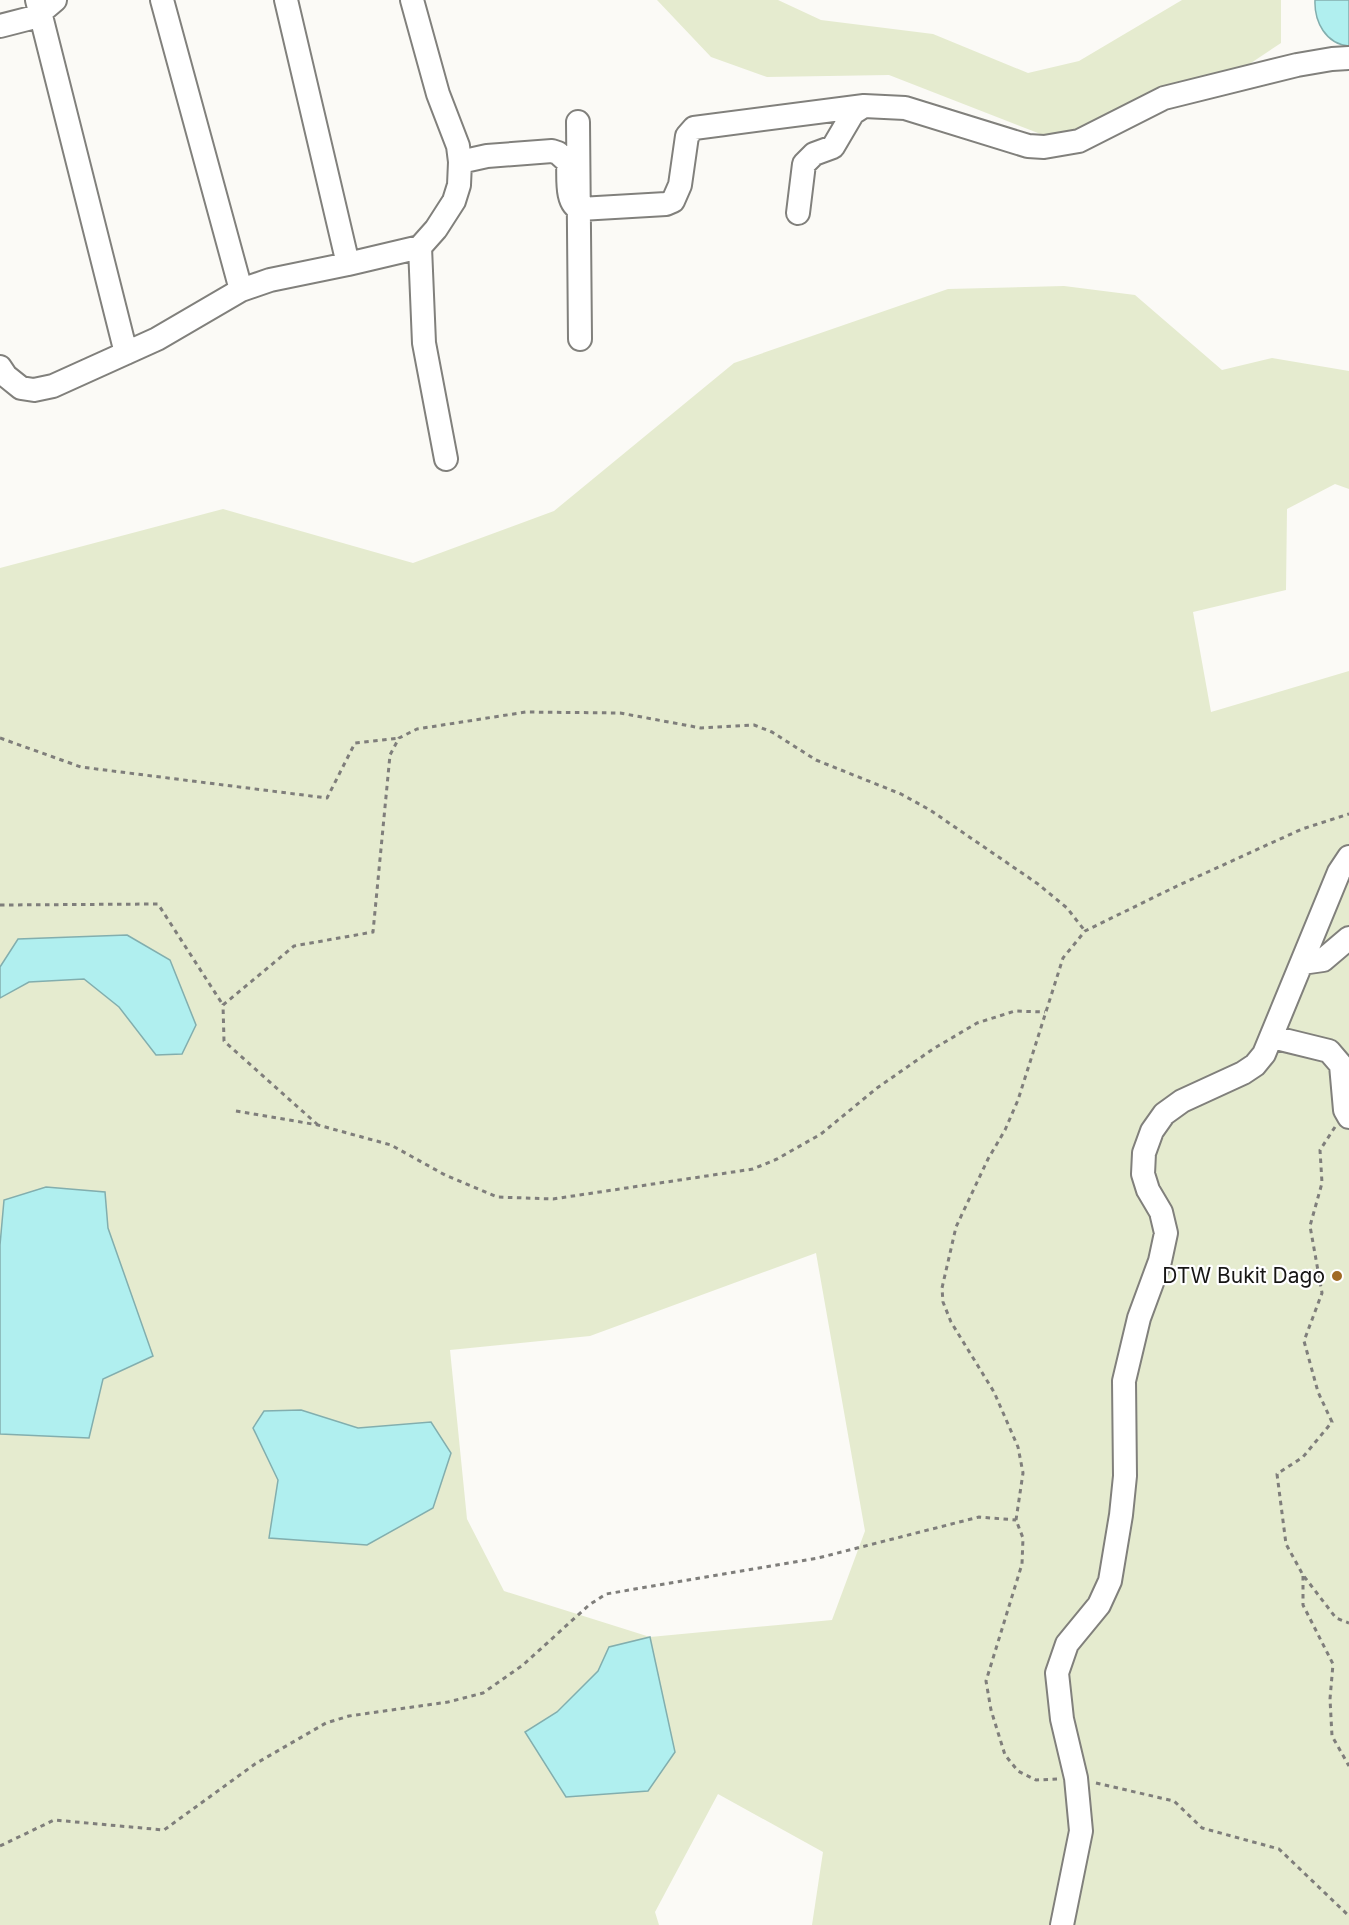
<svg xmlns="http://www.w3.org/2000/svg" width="1349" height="1925" font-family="Inter,sans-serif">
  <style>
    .green { fill: #e5ebcf; fill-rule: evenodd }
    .water { fill: #b0efef; stroke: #82aeae; stroke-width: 1.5 }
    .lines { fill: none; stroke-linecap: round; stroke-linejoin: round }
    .minor-casing { stroke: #81807c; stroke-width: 26 }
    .path { stroke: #7f7e7b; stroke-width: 3; stroke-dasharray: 4.5 4.5; stroke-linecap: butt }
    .minor { stroke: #fff; stroke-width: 22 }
    .poi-dot { fill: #a06a24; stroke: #fff; stroke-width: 2 }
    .labels { text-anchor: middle; stroke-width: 4.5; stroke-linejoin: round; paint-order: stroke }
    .poi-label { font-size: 21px; fill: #171615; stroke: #fff; text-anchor: end }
  </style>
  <rect width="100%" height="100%" fill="#fbfaf6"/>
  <!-- green -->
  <path class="green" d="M 657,0 L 778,0 L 821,20 L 933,34 L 1028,73 L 1079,61 L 1182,0 L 1281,0 L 1281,43 L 1242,69 L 1056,140 L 889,75 L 767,77 L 711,57 Z
    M 1064,286 L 1135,295 L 1222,370 L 1272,358 L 1349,371 L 1349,489 L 1335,484 L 1287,509 L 1286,590 L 1193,612 L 1211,712 L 1349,671 L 1349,1925 L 812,1925 L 823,1852 L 718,1794 L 655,1912 L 659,1925 L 0,1925 L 0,568 L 223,509 L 413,563 L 554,511 L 734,363 L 948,289 ZM 816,1253 L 865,1531 L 832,1620 L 650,1637 L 504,1591 L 467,1519 L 450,1350 L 590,1336 Z"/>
  <!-- water -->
  <path class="water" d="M 1315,0 L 1349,0 L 1349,46 C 1326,44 1314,22 1315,0 Z
    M 127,935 L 170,960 L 196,1025 L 182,1054 L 156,1055 L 119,1007 L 84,979 L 29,982 L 0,998 L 0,967 L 18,939 Z
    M 46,1187 L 105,1192 L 108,1228 L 153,1356 L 103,1379 L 89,1438 L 0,1434 L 0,1245 L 4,1200 Z
    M 301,1410 L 358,1428 L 431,1422 L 451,1453 L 433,1508 L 367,1545 L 269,1538 L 278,1480 L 253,1428 L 264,1411 Z
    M 650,1637 L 675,1752 L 648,1791 L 566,1797 L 525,1732 L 557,1712 L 598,1671 L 609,1647 Z"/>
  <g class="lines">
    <defs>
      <path id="minor" d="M 37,0 L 126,353
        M 162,0 L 241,290
        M 286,0 L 348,264
        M 412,0 L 438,94 L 458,146 L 460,162 L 487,156 L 552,151 L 558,153 L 568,162 C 569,176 565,204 580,209 L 666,204 L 673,201 L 680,185 L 687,136 L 694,128 L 864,106 L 905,108 L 1028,146 L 1044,147 L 1079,141 L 1164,98 L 1297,65 L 1332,59 L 1349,58
        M 0,26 L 35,17 L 55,0
        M 578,122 L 580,339
        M 798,213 L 804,164 L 814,154 L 833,147 L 853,113 L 864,106
        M 420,247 L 424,343 L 446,459
        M 0,367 L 6,376 L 21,388 L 34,390 L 53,386 L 157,339 L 241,290 L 270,280 L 348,264 L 420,247 L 436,229 L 454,201 L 459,185 L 460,162
        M 1302,963 L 1323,960 L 1349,938
        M 1272,1037 L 1329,1051 L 1341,1065 L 1345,1110 L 1349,1117
        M 1062,1925 L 1081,1831 L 1076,1778 L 1062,1719 L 1057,1673 L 1067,1644 L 1099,1605 L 1110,1581 L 1121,1515 L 1125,1476 L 1124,1381 L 1139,1318 L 1160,1261 L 1166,1233 L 1161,1212 L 1148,1190 L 1143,1174 L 1144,1153 L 1152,1131 L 1164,1114 L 1182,1101 L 1243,1073 L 1255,1065 L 1264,1054 L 1339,872 L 1349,857"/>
    </defs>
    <!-- minor casing -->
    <use href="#minor" class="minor-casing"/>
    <!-- path -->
    <path class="path" d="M 0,738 L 81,767 L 327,798 L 355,743 L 399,738
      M 0,905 L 158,904 L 223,1005
      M 236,1111 L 318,1125 L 391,1145 L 445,1175 L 497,1197 L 553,1199 L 753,1169 L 777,1159 L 821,1134 L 877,1088 L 933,1049 L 977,1023 L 1015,1011 L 1045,1012
      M 318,1125 L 224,1041 L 223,1005 L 294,946 L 373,932 L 390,755 L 399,738 L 417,729 L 526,712 L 620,713 L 701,728 L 754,725 L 772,732 L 816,760 L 901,794 L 930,810 L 1038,884 L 1067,908 L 1085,931
      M 1335,1127 L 1320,1150 L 1322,1183 L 1310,1226 L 1322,1293 L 1304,1341 L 1318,1392 L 1332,1422 L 1303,1457 L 1277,1474 L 1286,1544 L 1303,1575 L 1336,1618 L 1349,1623
      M 1303,1576 L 1303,1605 L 1333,1664 L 1330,1699 L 1332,1736 L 1349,1766
      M 1057,1779 L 1036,1780 L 1018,1771 L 1005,1755 L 991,1710 L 986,1681 L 1022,1564 L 1023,1538 L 1016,1520 L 1023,1473 L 1018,1447 L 994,1392 L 951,1322 L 943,1302 L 942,1288 L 956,1227 L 988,1159 L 1005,1130 L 1018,1100 L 1063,958 L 1085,931 L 1177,886 L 1302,829 L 1349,814
      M 1096,1783 L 1174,1801 L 1202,1828 L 1279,1849 L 1349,1916
      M 0,1846 L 54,1820 L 164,1830 L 255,1764 L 326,1723 L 349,1716 L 448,1702 L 483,1693 L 523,1665 L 589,1605 L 606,1594 L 818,1558 L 979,1517 L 1016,1520"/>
    <!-- minor -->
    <use href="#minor" class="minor"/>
  </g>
  <!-- markers -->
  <circle class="poi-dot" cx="1337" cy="1276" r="6"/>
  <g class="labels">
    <!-- poi labels -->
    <g class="poi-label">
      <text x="1325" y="1283">DTW Bukit Dago</text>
    </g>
  </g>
</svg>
